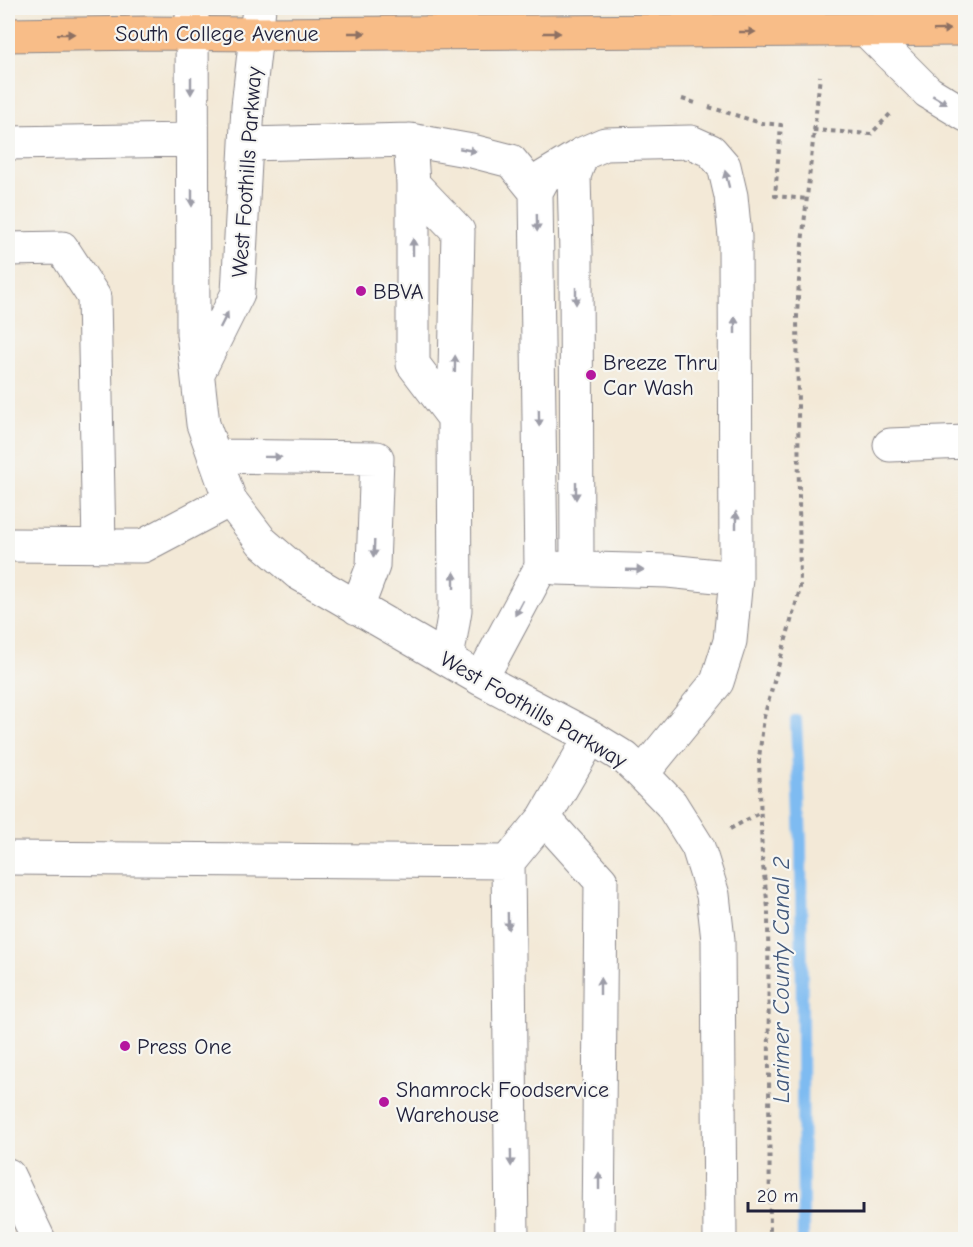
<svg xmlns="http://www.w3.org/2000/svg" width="973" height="1247" font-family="'Comic Neue',sans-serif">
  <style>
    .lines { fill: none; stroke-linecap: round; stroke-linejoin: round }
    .stream { stroke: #7ebbf1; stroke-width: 12 }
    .minor-casing { stroke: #8a8689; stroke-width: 35 }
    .highway-casing { stroke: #8a8689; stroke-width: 35 }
    .path { stroke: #8a8689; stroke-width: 4; stroke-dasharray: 4.5 4.5; stroke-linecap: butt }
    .minor { stroke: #fff; stroke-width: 33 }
    .highway { stroke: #f8bd88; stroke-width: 33 }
    .oneway { fill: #8d7062 }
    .oneway2 { fill: #9c9ca7 }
    .poi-dot { fill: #b5179e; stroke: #f6f6f2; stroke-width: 2 }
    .labels { text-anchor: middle; stroke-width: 4.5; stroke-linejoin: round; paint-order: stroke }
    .street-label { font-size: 22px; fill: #22223b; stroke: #f6f6f2 }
    .poi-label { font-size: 22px; fill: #22223b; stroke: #f6f6f2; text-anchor: start }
    .water-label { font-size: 24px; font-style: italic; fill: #42587b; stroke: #f6f6f2 }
  </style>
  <rect width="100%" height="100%" fill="#f6f6f2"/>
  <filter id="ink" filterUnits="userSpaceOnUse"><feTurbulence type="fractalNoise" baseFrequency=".0167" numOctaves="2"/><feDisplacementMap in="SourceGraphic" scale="12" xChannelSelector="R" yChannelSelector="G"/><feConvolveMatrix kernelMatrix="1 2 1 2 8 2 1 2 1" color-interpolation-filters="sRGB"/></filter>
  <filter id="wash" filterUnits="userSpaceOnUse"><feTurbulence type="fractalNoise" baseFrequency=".008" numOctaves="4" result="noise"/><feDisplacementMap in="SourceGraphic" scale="24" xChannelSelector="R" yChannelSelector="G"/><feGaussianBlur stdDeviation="1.35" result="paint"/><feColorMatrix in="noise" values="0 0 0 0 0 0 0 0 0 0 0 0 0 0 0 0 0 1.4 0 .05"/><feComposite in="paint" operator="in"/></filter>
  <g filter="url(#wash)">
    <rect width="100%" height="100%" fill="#f3e9d7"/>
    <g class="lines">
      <!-- stream -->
      <path class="stream" d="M 796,721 L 801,843 L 803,1240"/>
    </g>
  </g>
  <g filter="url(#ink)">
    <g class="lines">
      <defs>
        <path id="minor" d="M 192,8 L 193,334 L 203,424 L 230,500 L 262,542 L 298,573 L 481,679 L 591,737 L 625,758 L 642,774 L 671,804 L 698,847 L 713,895 L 718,940 L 720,1240
          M 867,31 L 928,92 L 966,115
          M 410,140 L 413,184 L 458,231 L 454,418 L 455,610 L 447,659
          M 8,143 L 191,140
          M 247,144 L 410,140 L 472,151 L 511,161 L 536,192
          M 413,184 L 413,364 L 454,418
          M 8,249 L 62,248 L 94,297 L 99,546
          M 198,373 L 238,293 L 248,106 L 259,8
          M 890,445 L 966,442
          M 214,456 L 377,458 L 373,566 L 357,608
          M 8,545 L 143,546 L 230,500
          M 555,568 L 668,571 L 736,578
          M 577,568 L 576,252 L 574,176 L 582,154
          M 481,679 L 541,567 L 536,192 L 544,177 L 582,154 L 605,144 L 691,142 L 711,151 L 724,166 L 731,196 L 735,237 L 736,578 L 730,641 L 717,682 L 642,774
          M 544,818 L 601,881 L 598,1240
          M 8,858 L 508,862 L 544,818 L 591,737
          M 508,862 L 512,1240
          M 8,1175 L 39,1240"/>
        <path id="highway" d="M 8,35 L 148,33 L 257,34 L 966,29"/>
      </defs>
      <!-- minor casing -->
      <use href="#minor" class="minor-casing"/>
      <!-- highway casing -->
      <use href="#highway" class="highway-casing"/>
      <!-- path -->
      <path class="path" d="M 682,99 L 699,104
        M 709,107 L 761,123 L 781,125 L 775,196 L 807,199
        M 813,130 L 871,134 L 893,111
        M 730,829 L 761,812
        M 770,1240 L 768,908 L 762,857 L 759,758 L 764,717 L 800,589 L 797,316 L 800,262 L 820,76"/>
      <!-- minor -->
      <use href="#minor" class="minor"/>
      <!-- highway -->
      <use href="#highway" class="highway"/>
    </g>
    <!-- one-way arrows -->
    <defs><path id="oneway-solid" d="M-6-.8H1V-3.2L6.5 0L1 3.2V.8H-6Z" transform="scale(1.5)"/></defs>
    <g class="oneway">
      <use href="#oneway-solid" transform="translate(942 30) rotate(-1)"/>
      <use href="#oneway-solid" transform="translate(747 32)"/>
      <use href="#oneway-solid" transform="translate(357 33)"/>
      <use href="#oneway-solid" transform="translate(552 33)"/>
      <use href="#oneway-solid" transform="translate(66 34) rotate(-1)"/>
    </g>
    <g class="oneway2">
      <use href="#oneway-solid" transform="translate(191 86) rotate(90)"/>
      <use href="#oneway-solid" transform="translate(940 100) rotate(31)"/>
      <use href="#oneway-solid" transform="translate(468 150) rotate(11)"/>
      <use href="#oneway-solid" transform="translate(727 179) rotate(-104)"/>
      <use href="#oneway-solid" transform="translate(192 198) rotate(90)"/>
      <use href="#oneway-solid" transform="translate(537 223) rotate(89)"/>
      <use href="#oneway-solid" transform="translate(413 247) rotate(-90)"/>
      <use href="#oneway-solid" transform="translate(576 296) rotate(90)"/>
      <use href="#oneway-solid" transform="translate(224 320) rotate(-63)"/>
      <use href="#oneway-solid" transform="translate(735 325) rotate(-90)"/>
      <use href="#oneway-solid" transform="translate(455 364) rotate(-89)"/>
      <use href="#oneway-solid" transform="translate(539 418) rotate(89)"/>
      <use href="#oneway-solid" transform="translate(273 457) rotate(1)"/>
      <use href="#oneway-solid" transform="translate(576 491) rotate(90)"/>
      <use href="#oneway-solid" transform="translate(736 520) rotate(-90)"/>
      <use href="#oneway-solid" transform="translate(374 549) rotate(92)"/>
      <use href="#oneway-solid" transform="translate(635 570) rotate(2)"/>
      <use href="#oneway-solid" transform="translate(454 580) rotate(-90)"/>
      <use href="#oneway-solid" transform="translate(519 608) rotate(118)"/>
      <use href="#oneway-solid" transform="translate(508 921) rotate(89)"/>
      <use href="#oneway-solid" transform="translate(600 986) rotate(-90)"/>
      <use href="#oneway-solid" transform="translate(511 1158) rotate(89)"/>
      <use href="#oneway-solid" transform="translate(599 1181) rotate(-90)"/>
    </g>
  </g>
  <!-- markers -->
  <g class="poi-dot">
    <circle cx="361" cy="291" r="6"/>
    <circle cx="591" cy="375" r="6"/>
    <circle cx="125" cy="1046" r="6"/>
    <circle cx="384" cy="1102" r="6"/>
  </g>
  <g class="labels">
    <!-- street labels -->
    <g class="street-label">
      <text x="217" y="41">South College Avenue</text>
      <text transform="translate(246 172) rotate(-86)" y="8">West Foothills Parkway</text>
      <text transform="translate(534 709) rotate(30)" y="8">West Foothills Parkway</text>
    </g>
    <!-- poi labels -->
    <g class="poi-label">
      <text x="373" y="299">BBVA</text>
      <text x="603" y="370">Breeze Thru<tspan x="603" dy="25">Car Wash</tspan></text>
      <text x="137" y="1054">Press One</text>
      <text x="396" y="1097">Shamrock Foodservice<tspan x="396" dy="25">Warehouse</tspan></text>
    </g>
    <!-- water labels -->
    <g class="water-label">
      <text transform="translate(781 980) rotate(-90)" y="8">Larimer County Canal 2</text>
    </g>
  </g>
  <!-- margin -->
  <rect width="973" height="1247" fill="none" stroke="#f6f6f2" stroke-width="30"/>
  <!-- scale -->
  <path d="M748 1202v9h116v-9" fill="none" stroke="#22223b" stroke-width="3"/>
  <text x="757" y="1202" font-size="18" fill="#22223b" stroke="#f6f6f2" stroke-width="4.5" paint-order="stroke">20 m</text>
</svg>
